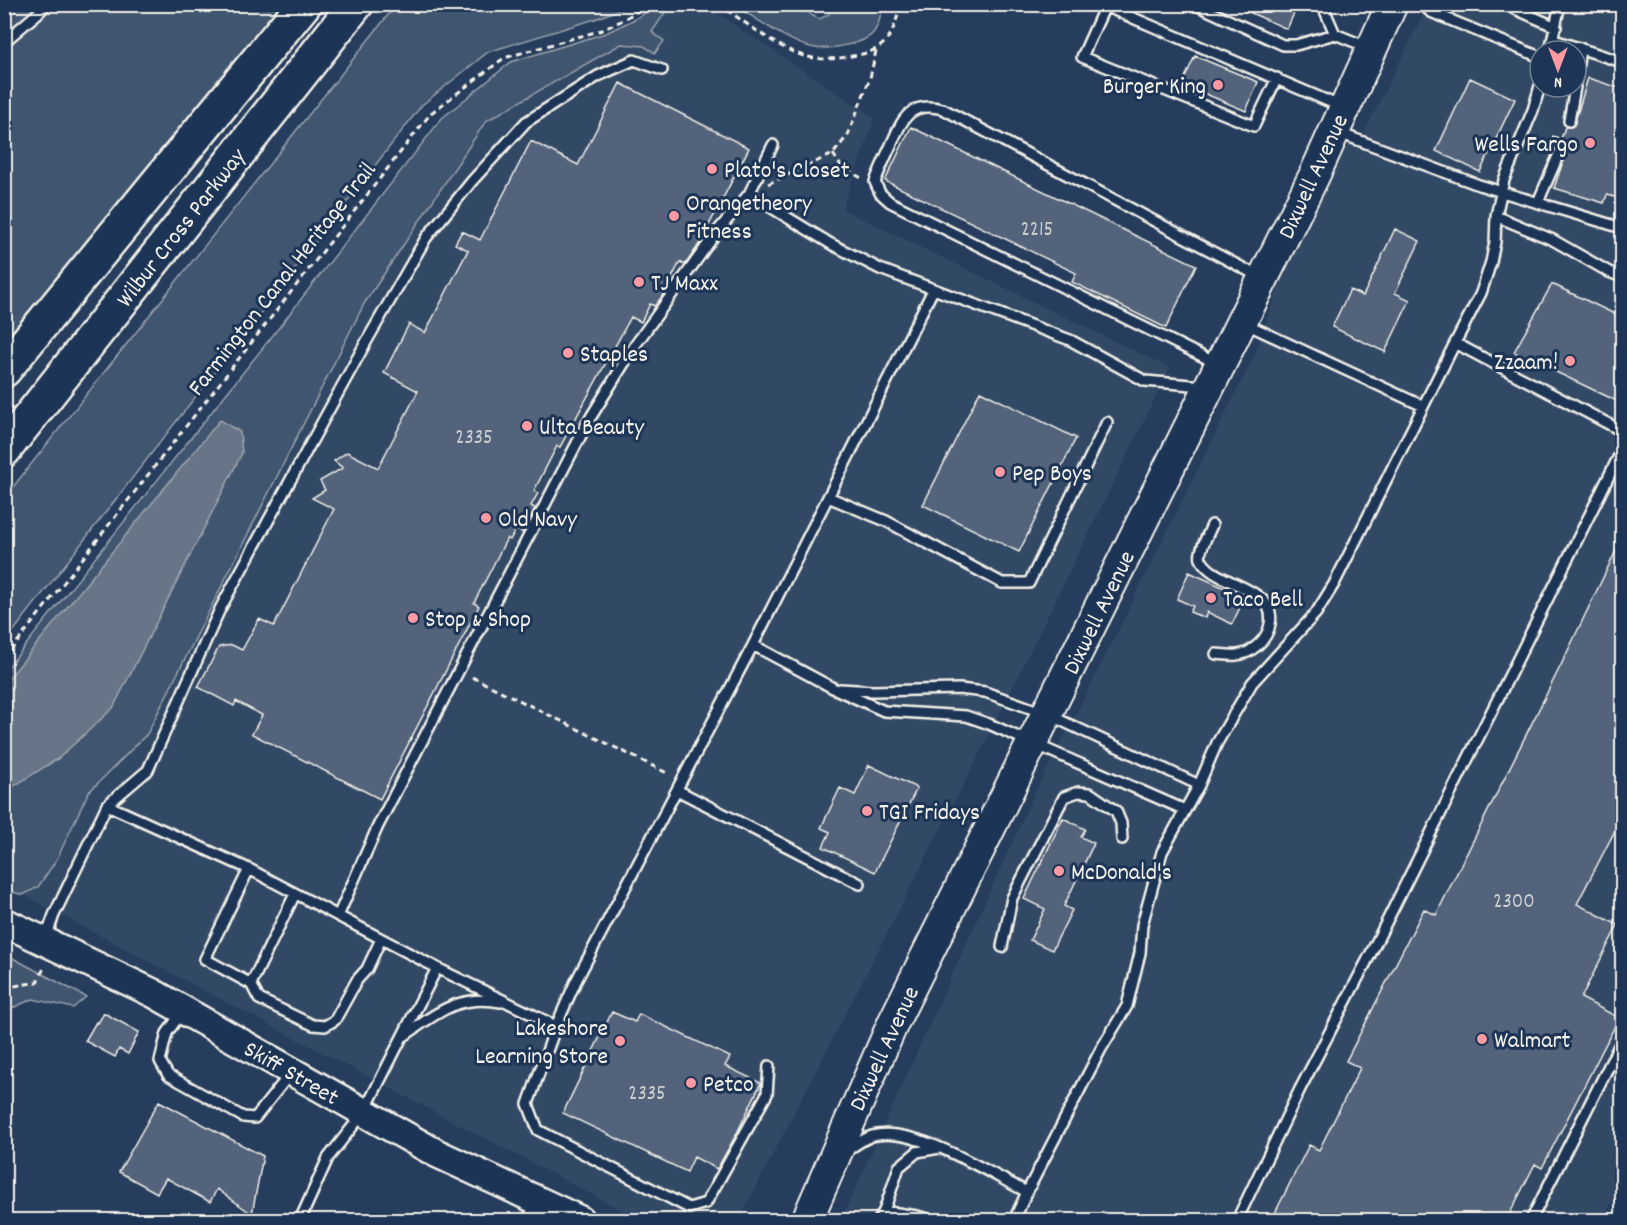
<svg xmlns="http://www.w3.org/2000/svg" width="1627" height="1225" font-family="Dekko,sans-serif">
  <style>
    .built { fill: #334966; fill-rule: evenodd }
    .green { fill: #40546f; stroke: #9aa2ac; stroke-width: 1.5 }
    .water { fill: #677588; stroke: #9fa7ae; stroke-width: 1.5 }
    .building { fill: #52647b; stroke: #f4f1e8; stroke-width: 1.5 }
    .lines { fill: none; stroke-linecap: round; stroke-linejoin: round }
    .service-casing { stroke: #f4f1e8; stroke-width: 14 }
    .secondary-casing { stroke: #f4f1e8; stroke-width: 32 }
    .primary-casing { stroke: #f4f1e8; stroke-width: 34 }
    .motorway-casing { stroke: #f4f1e8; stroke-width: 38 }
    .path { stroke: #f4f1e8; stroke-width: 3; stroke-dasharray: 6 4.5; stroke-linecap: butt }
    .service { stroke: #1d3557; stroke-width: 9 }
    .secondary { stroke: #1d3557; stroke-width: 27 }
    .primary { stroke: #1d3557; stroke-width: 30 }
    .motorway { stroke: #1d3557; stroke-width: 33 }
    .poi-dot { fill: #ff9aa2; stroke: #1d3557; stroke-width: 2 }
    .labels { text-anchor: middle; stroke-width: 6; stroke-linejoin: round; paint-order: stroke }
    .number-label { font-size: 21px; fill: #cccecd }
    .poi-label { font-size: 24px; fill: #f4f1e8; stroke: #1d3557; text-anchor: start }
    .street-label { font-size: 24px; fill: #f4f1e8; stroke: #1d3557 }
  </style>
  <rect width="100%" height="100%" fill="#263d5d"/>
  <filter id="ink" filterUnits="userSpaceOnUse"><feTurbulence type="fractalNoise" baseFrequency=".0167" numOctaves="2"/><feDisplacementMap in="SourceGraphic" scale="12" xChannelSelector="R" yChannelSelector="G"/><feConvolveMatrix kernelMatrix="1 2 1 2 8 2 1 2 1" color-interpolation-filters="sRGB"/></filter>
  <g filter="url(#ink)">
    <!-- built -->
    <path class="built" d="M 659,5 L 704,5 L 875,118 L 842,209 L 1170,368 L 981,751 L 739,1220 L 640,1220 L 23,895 L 38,887 L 58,857 L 88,793 L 147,734 L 364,304 L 486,121 L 621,44 Z
      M 1428,5 L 1622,5 L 1622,1182 L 1603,1220 L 841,1220 L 1034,794 L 1096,675 L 1255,354 L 1334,132 L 1360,141 ZM 1540,51 L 1576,51 L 1576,87 L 1540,87 Z"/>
    <!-- green -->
    <path class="green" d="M 4,5 L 283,5 L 4,351 Z
      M 396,5 L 631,5 L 595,19 L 488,52 L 422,105 L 5,642 L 5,497 Z
      M 658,5 L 670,5 L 652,32 L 664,41 L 655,53 L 644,46 L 621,44 L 486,121 L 364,304 L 147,734 L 88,793 L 57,859 L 38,887 L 23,895 L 5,890 L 6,847 L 5,843 L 5,671 L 277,330 L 442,118 L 511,62 L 606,33 L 635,19 Z
      M 734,5 L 799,5 L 813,16 L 820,19 L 829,14 L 831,5 L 883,5 C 877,31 876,39 847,45 C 837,47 826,50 815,48 C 792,45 756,18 734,5 Z
      M 5,954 L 86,997 L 73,1008 L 33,999 L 5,1011 Z"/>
    <!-- water -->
    <path class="water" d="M 220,420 L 240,432 L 242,453 L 113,708 L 59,758 L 11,788 L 5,785 L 5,683 Z"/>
    <!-- building -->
    <path class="building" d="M 1231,4 L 1298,4 L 1287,29 Z
      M 1195,56 L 1258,82 L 1246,111 L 1182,84 Z
      M 1470,78 L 1515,99 L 1480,172 L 1436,151 Z
      M 1588,78 L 1623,89 L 1623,199 L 1607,195 L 1604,203 L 1554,188 L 1566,153 L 1559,147 L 1552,152 L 1548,151 L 1553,136 L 1561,139 L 1565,127 L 1571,127 L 1574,125 Z
      M 620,83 L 749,148 L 698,246 L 685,265 L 680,262 L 663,295 L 655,306 L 650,304 L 641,322 L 631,317 L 560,447 L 557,446 L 534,491 L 538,493 L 531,506 L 535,508 L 523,533 L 516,529 L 510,540 L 507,538 L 474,603 L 479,606 L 380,799 L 252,734 L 262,715 L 236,701 L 234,706 L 198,687 L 219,647 L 232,645 L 242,650 L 259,619 L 274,626 L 334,509 L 312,498 L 325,490 L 320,481 L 343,468 L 334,461 L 347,452 L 378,468 L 418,391 L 384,373 L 409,324 L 425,333 L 468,250 L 455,244 L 462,231 L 480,240 L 531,141 L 578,165 Z
      M 911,127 L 1196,265 L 1166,328 L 1072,282 L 1076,273 L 885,181 Z
      M 1395,229 L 1420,241 L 1395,293 L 1410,300 L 1385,352 L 1332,327 L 1350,290 L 1363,296 Z
      M 1552,284 L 1623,318 L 1623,404 L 1514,352 Z
      M 980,391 L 1076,438 L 1019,552 L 923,505 Z
      M 1623,536 L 1623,815 L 1577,904 L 1618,925 L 1581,998 L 1619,1018 L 1542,1168 L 1535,1164 L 1506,1221 L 1271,1221 L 1309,1145 L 1319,1150 L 1360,1068 L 1346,1061 L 1424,909 L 1436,915 L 1562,663 Z
      M 1189,572 L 1245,597 L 1232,624 L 1207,612 L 1205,618 L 1190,612 L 1193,606 L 1177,599 Z
      M 869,765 L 917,788 L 875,872 L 823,847 L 830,832 L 821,828 L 840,788 L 855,795 Z
      M 1063,818 L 1085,829 L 1081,837 L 1094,843 L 1064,906 L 1072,910 L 1052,950 L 1030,940 L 1045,909 L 1024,899 Z
      M 612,1012 L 635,1022 L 639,1014 L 730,1057 L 725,1066 L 761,1083 L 737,1133 L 717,1169 L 694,1157 L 687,1172 L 563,1113 Z
      M 104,1013 L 139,1032 L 128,1054 L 119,1049 L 115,1057 L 85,1041 L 96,1022 L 98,1023 Z
      M 159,1101 L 263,1156 L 252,1214 L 217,1189 L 210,1202 L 166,1178 L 157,1193 L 119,1172 Z"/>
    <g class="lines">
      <defs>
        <path id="service" d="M 1194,4 L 1283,45 L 1296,45 L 1335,34 L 1367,47
          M 1322,4 L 1335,34
          M 1421,4 L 1431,12 L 1540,57
          M 1504,4 L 1556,27
          M 1554,40 L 1622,62
          M 4,42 L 38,13 L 46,4
          M 1550,51 L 1560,4
          M 1277,78 L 1254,126 L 1082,57 L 1105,6 L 1342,107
          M 1576,79 L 1580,48
          M 1569,121 L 1575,87
          M 1339,133 L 1479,185 L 1622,228
          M 749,194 L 773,145
          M 1538,202 L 1559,154
          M 1496,216 L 1553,240 L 1609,272 L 1622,277
          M 1246,324 L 1423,406
          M 1455,343 L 1481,293 L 1491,262 L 1495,242 L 1496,216 L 1504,180 L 1533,110 L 1540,86
          M 1216,363 L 890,202 L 880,193 L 875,182 C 880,169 886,156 892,143 C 903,117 911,101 943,109 L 1258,276
          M 828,497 L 886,521 L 1002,583 L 1029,583 L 1107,422
          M 1212,525 C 1209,532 1198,553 1201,559 C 1213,586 1278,586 1270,624 C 1268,637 1258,646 1248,652 C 1237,657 1228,655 1216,654
          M 753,645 L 833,688 L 884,711 L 966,716 L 989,724 L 1185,810
          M 840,689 L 873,691 L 959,689 L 985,692 L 1047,714 L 1199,785
          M 677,790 L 860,884
          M 107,805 L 148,770 L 220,609 L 365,344 L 426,238 L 472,181 L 526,122 L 598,76 L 634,60 L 662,70
          M 249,869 L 205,959 L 251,984 L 259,999 L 313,1025 L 325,1026 L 335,1020 L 357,980 L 367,969 L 381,939
          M 45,940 L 54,915 L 107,805 L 249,869 L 338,916
          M 1002,947 L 1012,898 L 1064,797 L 1078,792 L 1090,793 L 1116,811 L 1121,823 L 1122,839
          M 251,984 L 295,894
          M 182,1012 L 167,1033 L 160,1061 L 168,1075 L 243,1117 L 255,1118 L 290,1074
          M 556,1026 L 437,968 L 338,916 L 378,826 L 589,420 L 636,344 L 716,233 L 749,194 L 831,244 L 880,269 L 1070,340 L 1145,381 L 1203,386
          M 404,1036 C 437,1013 458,994 501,1002
          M 769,1066 L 767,1094 L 706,1203 L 689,1208 L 538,1130 L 528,1104 L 556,1026 L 576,981 L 753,645 L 933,290
          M 848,1150 C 855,1145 863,1139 872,1136 C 913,1124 989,1173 1027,1192
          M 884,1211 L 899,1167 L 917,1152 L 939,1148
          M 300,1220 L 328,1158 L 364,1112 L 437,968
          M 527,1220 L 537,1204
          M 879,1220 L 884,1211 L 917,1216 L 931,1220
          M 1014,1220 L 1027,1192 L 1101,1049 L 1127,1006 L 1140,953 L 1142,925 L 1162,852 L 1199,785 L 1217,743 L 1252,683 L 1316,613 L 1334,584 L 1455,343 L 1622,431
          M 1237,1220 L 1300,1089 L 1370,955 L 1622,450
          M 1531,1220 L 1622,1040"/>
        <path id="secondary" d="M 4,922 L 153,993 L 436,1153 L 580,1220"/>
        <path id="primary" d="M 807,1220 L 893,1023 L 1314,176 L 1392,4"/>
        <path id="motorway" d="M 4,370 L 304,4
          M 4,450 L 356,4"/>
      </defs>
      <!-- service casing -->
      <use href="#service" class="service-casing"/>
      <!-- secondary casing -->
      <use href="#secondary" class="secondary-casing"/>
      <!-- primary casing -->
      <use href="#primary" class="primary-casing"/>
      <!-- motorway casing -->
      <use href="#motorway" class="motorway-casing"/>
      <!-- path -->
      <path class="path" d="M 718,4 C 741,19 776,47 801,55 C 818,61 835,59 852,56 C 887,51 892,37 901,4
        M 833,154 L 841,166 L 863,179
        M 768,184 L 833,154 L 848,135 L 870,78 L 876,51
        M 4,659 L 431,113 L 504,58 L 602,30 L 621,21 L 649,4
        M 472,677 L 669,774
        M 4,988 L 37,982 L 44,968"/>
      <!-- service -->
      <use href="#service" class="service"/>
      <!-- secondary -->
      <use href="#secondary" class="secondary"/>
      <!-- primary -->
      <use href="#primary" class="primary"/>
      <!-- motorway -->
      <use href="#motorway" class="motorway"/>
    </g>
  </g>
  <!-- markers -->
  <g class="poi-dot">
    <circle cx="1218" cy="85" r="6"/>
    <circle cx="1590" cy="143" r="6"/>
    <circle cx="712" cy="169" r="6"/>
    <circle cx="674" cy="216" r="6"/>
    <circle cx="639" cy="282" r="6"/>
    <circle cx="568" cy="353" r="6"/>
    <circle cx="1570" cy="361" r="6"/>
    <circle cx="527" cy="426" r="6"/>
    <circle cx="1000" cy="472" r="6"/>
    <circle cx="486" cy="518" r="6"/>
    <circle cx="1211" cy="598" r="6"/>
    <circle cx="413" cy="618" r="6"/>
    <circle cx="867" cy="811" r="6"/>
    <circle cx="1059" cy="871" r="6"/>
    <circle cx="1482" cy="1039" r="6"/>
    <circle cx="620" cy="1041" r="6"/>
    <circle cx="691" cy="1083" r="6"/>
  </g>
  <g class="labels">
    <!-- number labels -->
    <g class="number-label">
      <text x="1037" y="235">2215</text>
      <text x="474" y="443">2335</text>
      <text x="1514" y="907">2300</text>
      <text x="647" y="1099">2335</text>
    </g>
    <!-- poi labels -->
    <g class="poi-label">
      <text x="1206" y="93" text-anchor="end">Burger King</text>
      <text x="1578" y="151" text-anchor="end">Wells Fargo</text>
      <text x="724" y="177">Plato's Closet</text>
      <text x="686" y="210">Orangetheory<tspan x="686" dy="28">Fitness</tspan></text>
      <text x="651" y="290">TJ Maxx</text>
      <text x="580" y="361">Staples</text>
      <text x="1558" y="369" text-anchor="end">Zzaam!</text>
      <text x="539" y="434">Ulta Beauty</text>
      <text x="1012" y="480">Pep Boys</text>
      <text x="498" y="526">Old Navy</text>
      <text x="1223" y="606">Taco Bell</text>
      <text x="425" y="626">Stop &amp; Shop</text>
      <text x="879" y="819">TGI Fridays</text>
      <text x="1071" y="879">McDonald's</text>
      <text x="608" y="1035" text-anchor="end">Lakeshore<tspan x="608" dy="28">Learning Store</tspan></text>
      <text x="1494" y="1047">Walmart</text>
      <text x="703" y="1091">Petco</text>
    </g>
    <!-- street labels -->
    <g class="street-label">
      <text transform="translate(1312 176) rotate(-65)" y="8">Dixwell Avenue</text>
      <text transform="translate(180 227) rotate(-52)" y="8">Wilbur Cross Parkway</text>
      <text transform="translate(281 278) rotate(-52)" y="8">Farmington Canal Heritage Trail</text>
      <text transform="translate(1098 612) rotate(-64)" y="8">Dixwell Avenue</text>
      <text transform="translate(883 1048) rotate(-65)" y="8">Dixwell Avenue</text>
      <text transform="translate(292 1072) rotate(30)" y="8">Skiff Street</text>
    </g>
  </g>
  <!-- margin -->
  <rect width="1627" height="1225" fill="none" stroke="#1d3557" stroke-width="24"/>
  <rect x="12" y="12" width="1603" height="1201" fill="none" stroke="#f4f1e8" stroke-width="2" filter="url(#ink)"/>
  <!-- north arrow -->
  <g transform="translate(1558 69) rotate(180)"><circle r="28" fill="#1d3557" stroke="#738091" stroke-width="1.5"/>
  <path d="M0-4.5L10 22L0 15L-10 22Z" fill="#ff9aa2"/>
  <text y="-9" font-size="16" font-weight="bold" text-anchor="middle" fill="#f4f1e8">N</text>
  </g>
</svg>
